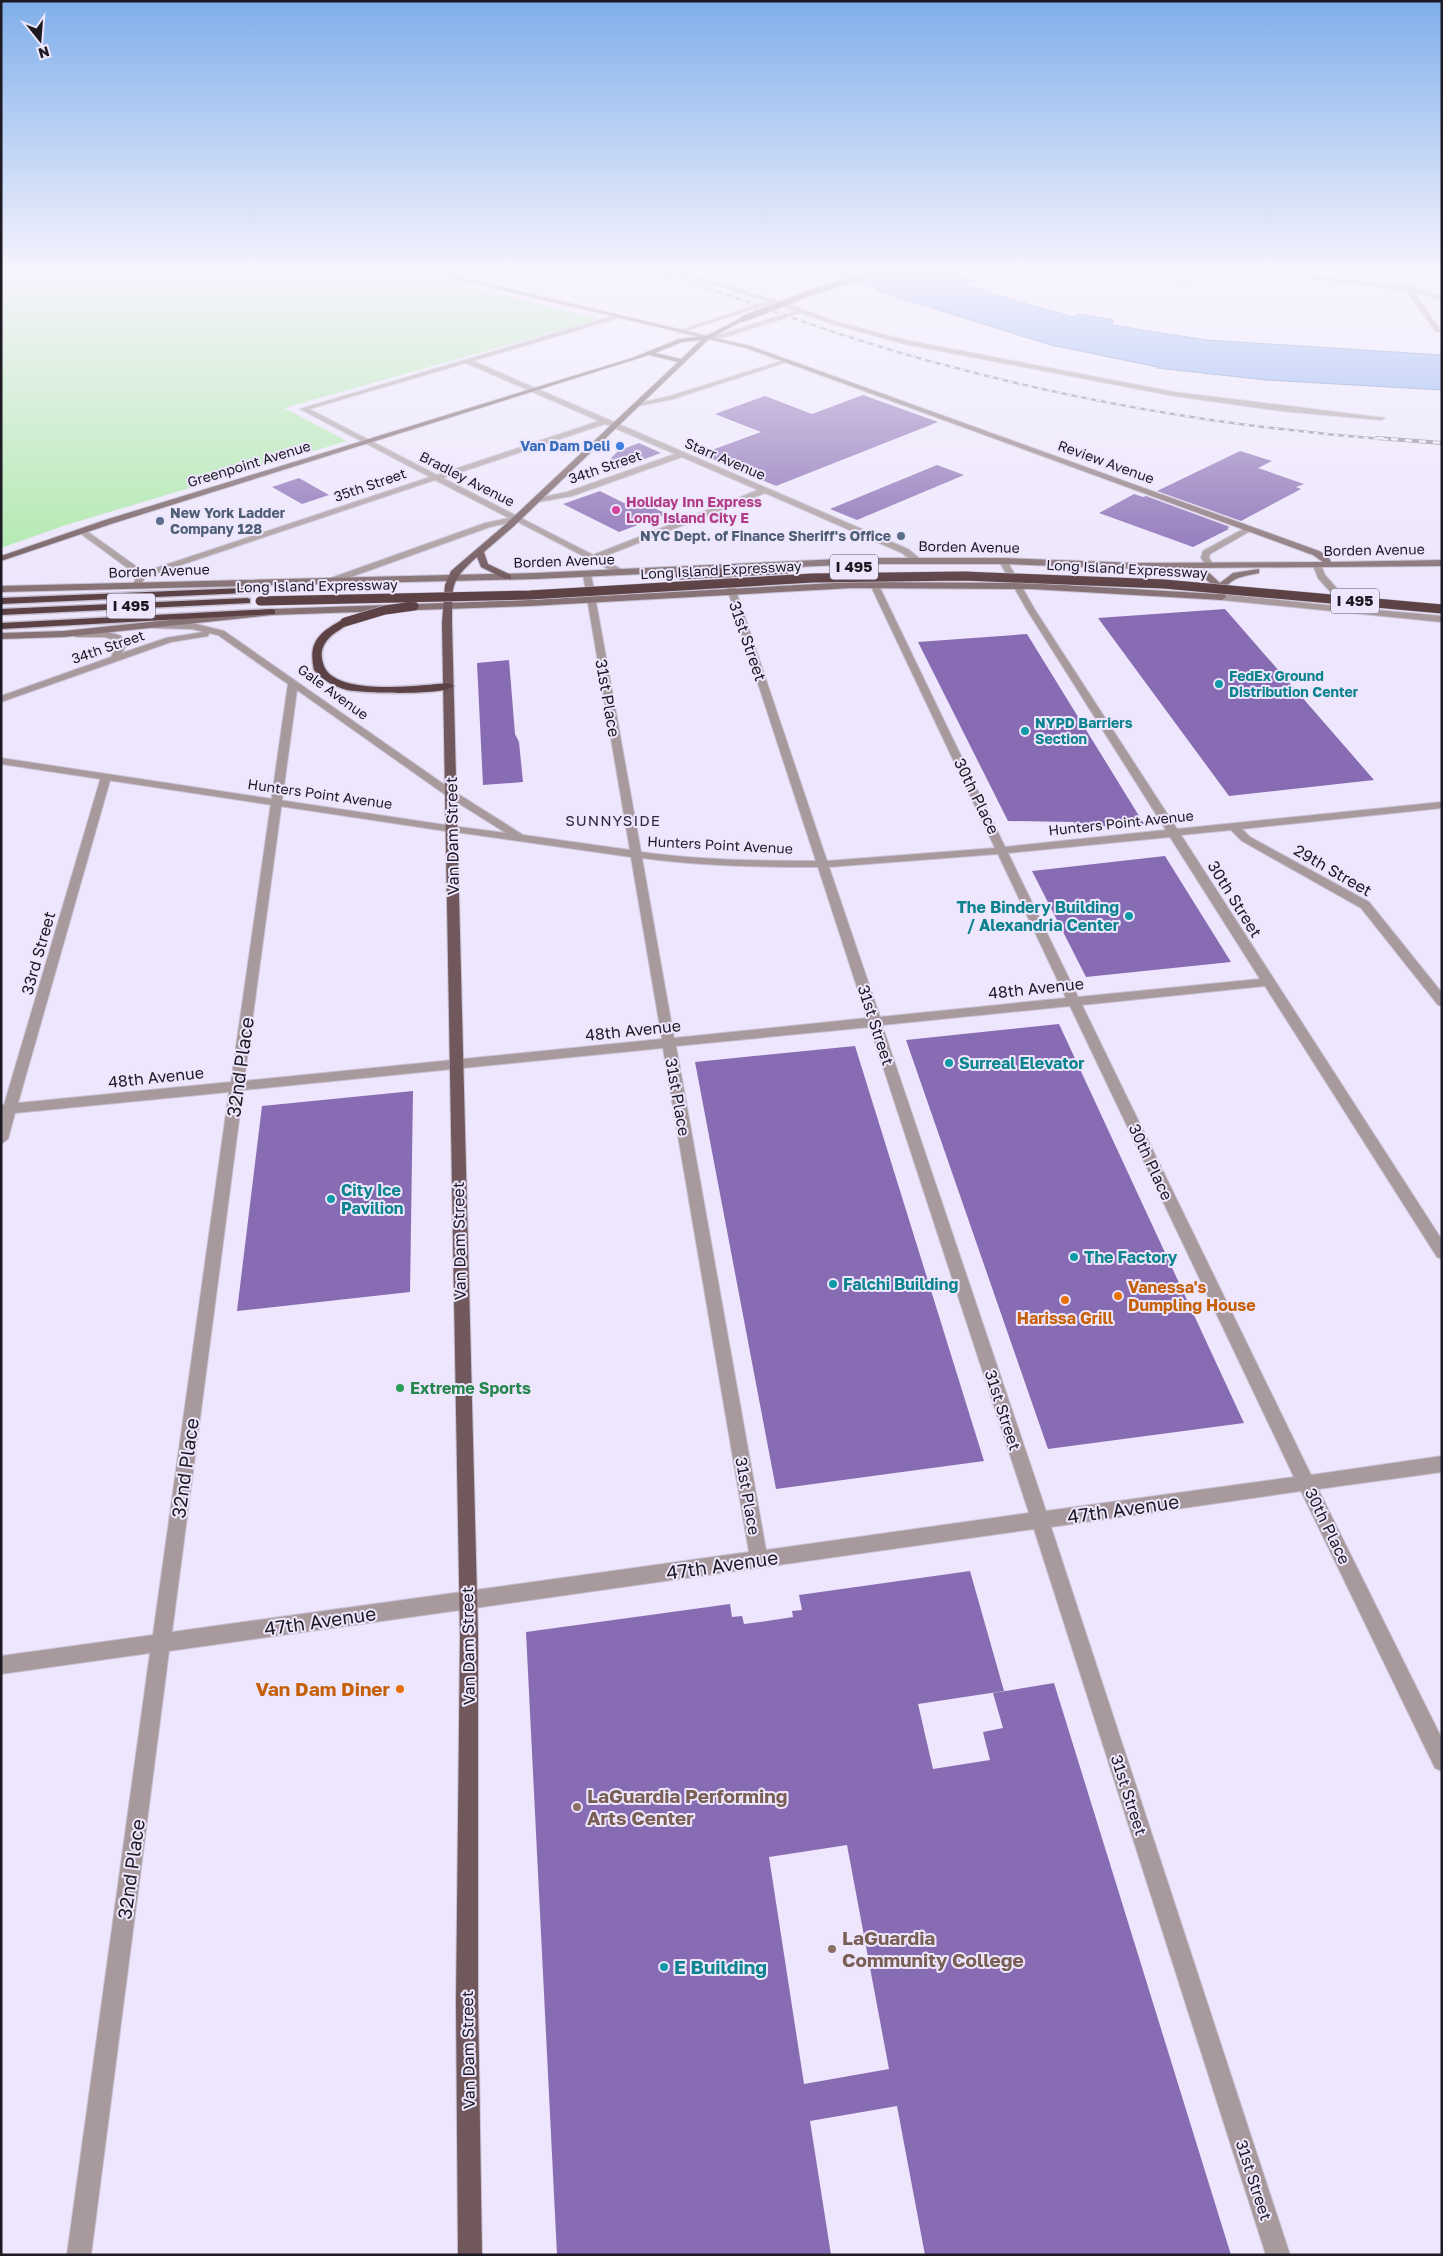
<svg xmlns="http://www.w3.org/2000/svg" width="1443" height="2256" font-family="'Golos Text',sans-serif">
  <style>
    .green { fill: #abe8a7 }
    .water { fill: #81a8ee; stroke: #637db1 }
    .building { fill: #886cb3; fill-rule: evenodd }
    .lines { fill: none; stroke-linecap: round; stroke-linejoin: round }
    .minor-casing { stroke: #c8c1d5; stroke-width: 2 }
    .tertiary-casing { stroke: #c8c1d5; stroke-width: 2 }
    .secondary-casing { stroke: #c8c1d5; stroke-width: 2 }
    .primary-casing { stroke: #c8c1d5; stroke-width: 2 }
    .motorway-casing { stroke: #c8c1d5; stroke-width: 3 }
    .minor { fill: #a89a9c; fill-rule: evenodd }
    .tertiary { fill: #a89a9c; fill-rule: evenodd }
    .secondary { fill: #877376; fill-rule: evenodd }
    .primary { fill: #70585c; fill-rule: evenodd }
    .motorway { fill: #5c4145; fill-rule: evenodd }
    .rail-far1-casing { stroke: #817c8b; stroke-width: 2.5 }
    .rail-casing { stroke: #817c8b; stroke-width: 4 }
    .rail-far1 { stroke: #ede6fc; stroke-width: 2; stroke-dasharray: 5; stroke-linecap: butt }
    .rail { stroke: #ede6fc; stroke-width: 2.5; stroke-dasharray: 7; stroke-linecap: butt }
    .primary-bridge-casing { stroke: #c8c1d5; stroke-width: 8; stroke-linecap: butt }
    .motorway-bridge-casing { stroke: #c8c1d5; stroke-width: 10; stroke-linecap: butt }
    .primary-bridge { stroke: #70585c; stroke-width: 6 }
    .motorway-bridge { stroke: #5c4145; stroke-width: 9 }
    .shop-dot { fill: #3f7fe0; stroke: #ede6fc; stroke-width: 2 }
    .hotel-dot { fill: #d1479c; stroke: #ede6fc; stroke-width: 2 }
    .service-dot { fill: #5c6f8a; stroke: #ede6fc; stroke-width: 2 }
    .culture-dot { fill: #0f9aa8; stroke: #ede6fc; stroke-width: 2 }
    .food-dot { fill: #e8710a; stroke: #ede6fc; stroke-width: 2 }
    .leisure-dot { fill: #2e9e5b; stroke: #ede6fc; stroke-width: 2 }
    .education-dot { fill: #8d6e63; stroke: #ede6fc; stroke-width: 2 }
    .labels { text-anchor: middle; stroke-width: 4; stroke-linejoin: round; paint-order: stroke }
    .far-shop-label { font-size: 14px; font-weight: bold; fill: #366cbe; stroke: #ede6fc; text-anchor: end }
    .far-street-label { font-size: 14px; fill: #1d1a23; stroke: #ede6fc }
    .far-hotel-label { font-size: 14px; font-weight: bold; fill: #b23c85; stroke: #ede6fc; text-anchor: start }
    .far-service-label { font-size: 14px; font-weight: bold; fill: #4e5e75; stroke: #ede6fc; text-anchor: start }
    .far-culture-label { font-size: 14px; font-weight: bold; fill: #0d838f; stroke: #ede6fc; text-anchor: start }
    .shield { fill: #ede6fc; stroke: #5b5764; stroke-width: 1 }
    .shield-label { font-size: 15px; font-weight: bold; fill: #1d1a23 }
    .far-neighbourhood-label { font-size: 15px; letter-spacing: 1px; fill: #31293e; stroke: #ede6fc }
    .street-label { font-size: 16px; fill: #1d1a23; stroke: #ede6fc }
    .culture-label { font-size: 16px; font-weight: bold; fill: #0d838f; stroke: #ede6fc; text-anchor: start }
    .food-label { font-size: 16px; font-weight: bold; fill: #c56008; stroke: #ede6fc; text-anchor: start }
    .leisure-label { font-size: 16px; font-weight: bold; fill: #27864d; stroke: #ede6fc; text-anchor: start }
    .near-street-label { font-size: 19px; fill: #1d1a23; stroke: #ede6fc }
    .near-food-label { font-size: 19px; font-weight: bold; fill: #c56008; stroke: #ede6fc; text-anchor: end }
    .near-education-label { font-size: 19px; font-weight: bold; fill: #785e54; stroke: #ede6fc; text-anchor: start }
    .near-culture-label { font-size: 19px; font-weight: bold; fill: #0d838f; stroke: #ede6fc; text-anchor: start }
  </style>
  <rect width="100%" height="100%" fill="#ede6fc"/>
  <!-- green -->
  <path class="green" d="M 1,273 L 409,273 L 600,319 L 284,408 L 347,441 L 66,525 L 1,548 Z
    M 1419,273 L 1442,273 L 1442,279 L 1421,282 L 1399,276 Z"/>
  <!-- water -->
  <path class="water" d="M 839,273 L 956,273 L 976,281 L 966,284 L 999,296 L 1074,317 L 1078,314 L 1114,320 L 1112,325 L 1206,340 L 1442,355 L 1442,390 L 1266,380 L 1157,368 L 1158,367 L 1051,345 L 877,291 L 881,290 Z"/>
  <!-- building -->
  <path class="building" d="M 863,395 L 938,422 L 776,486 L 701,454 L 761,432 L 715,414 L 765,396 L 812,414 Z
    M 639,443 L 661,453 L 617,469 L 605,464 L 618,451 Z
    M 1240,451 L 1272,461 L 1258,468 L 1304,484 L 1296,487 L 1301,489 L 1241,521 L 1157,491 Z
    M 937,465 L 964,475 L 857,520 L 830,509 Z
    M 299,478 L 329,495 L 302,504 L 272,487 Z
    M 600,491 L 630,506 L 641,502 L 667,514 L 619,532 L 563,504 Z
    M 1134,494 L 1143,497 L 1146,496 L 1230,527 L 1227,528 L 1229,529 L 1193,547 L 1099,513 Z
    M 1225,609 L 1348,750 L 1374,780 L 1229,796 L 1098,618 Z
    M 1027,634 L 1144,824 L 1077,828 L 1074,822 L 1008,821 L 918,642 Z
    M 509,660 L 515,734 L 519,742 L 523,782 L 483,785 L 477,663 Z
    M 1165,856 L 1231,962 L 1086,977 L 1032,871 Z
    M 1059,1024 L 1244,1423 L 1048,1449 L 906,1040 Z
    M 855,1046 L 984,1461 L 776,1489 L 695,1062 Z
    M 413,1091 L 410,1292 L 237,1311 L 262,1106 Z
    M 970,1571 L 1004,1691 L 918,1704 L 933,1769 L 990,1760 L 983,1732 L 1003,1728 L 993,1693 L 1054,1683 L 1231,2255 L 925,2255 L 897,2106 L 810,2121 L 831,2255 L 557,2255 L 526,1632 L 730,1604 L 732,1617 L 742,1616 L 744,1624 L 767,1621 L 793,1617 L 792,1611 L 802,1610 L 799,1595 ZM 847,1845 L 889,2069 L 804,2084 L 769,1857 Z"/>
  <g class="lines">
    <defs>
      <path id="minor" d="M 676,273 L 685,273 L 791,305 L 833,321 L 905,340 L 1174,392 L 1385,418 L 1381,420 L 1281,411 L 1174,396 L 904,344 L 829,323 L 801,313 L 728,336 L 707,340 L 705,337 L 725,333 L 795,311 L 772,303 L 678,333 L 678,331 L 767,301 Z
        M 1161,273 L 1169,273 L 1191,284 L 1186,285 Z
        M 1266,273 L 1285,273 L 1408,286 L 1442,296 L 1442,300 L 1413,291 L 1441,331 L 1436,332 L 1406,290 Z
        M 616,315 L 618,318 L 473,361 L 908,549 L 919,558 L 919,562 L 913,562 L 902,553 L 765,493 L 600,558 L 623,570 L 623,574 L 620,575 L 516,521 L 490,527 L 337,582 L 331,582 L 331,578 L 485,523 L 509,518 L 435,480 L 145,577 L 141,585 L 138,586 L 134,583 L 137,575 L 77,531 L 84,529 L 144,572 L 430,477 L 300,409 ZM 466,363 L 599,421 L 437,475 L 309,409 ZM 605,424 L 675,454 L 567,492 L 533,499 L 533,503 L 572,496 L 682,457 L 758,490 L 593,555 L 443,478 Z
        M 785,360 L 790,361 L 673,399 L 639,406 L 636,404 L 670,396 Z
        M 1247,527 L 1254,529 L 1210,554 L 1209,558 L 1214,565 L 1207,567 L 1201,558 L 1203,551 Z
        M 863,558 L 867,561 L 1005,847 L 1166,830 L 1027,610 L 999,561 L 1003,558 L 1007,561 L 1035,610 L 1177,829 L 1442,802 L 1442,808 L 1242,829 L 1250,837 L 1369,902 L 1442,993 L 1442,1006 L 1438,1005 L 1361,908 L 1242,841 L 1231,830 L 1181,835 L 1442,1240 L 1442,1259 L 1437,1257 L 1265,986 L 1082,1005 L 1311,1475 L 1442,1456 L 1442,1472 L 1318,1489 L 1442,1739 L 1442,1771 L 1435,1768 L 1301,1491 L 1051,1527 L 1290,2255 L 1266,2255 L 1034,1529 L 169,1651 L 91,2255 L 67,2255 L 150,1653 L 1,1674 L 1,1656 L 153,1635 L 229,1092 L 15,1113 L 8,1139 L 1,1144 L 1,1105 L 4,1105 L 101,777 L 106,774 L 111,777 L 18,1103 L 231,1082 L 288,684 L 218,635 L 209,633 L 208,636 L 171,642 L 1,702 L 1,696 L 111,657 L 116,646 L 114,640 L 105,637 L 77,637 L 74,636 L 74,632 L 106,631 L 121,636 L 126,646 L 122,653 L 166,638 L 204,632 L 192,629 L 153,628 L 151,626 L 156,623 L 192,623 L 224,631 L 455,792 L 523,835 L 630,850 L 583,574 L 587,571 L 591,574 L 641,852 C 699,860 757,861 816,861 L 720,567 L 724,564 L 728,567 L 827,861 L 995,848 L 859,561 ZM 297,690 L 447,796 L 506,833 L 452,826 L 448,827 L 448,831 L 631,857 L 662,1039 L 244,1081 ZM 1170,837 L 1260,979 L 1078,997 L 1008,853 ZM 998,854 L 1066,998 L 880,1017 L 829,867 ZM 642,858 C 701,866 759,867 818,867 L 867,1018 L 674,1038 ZM 1070,1006 L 1294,1477 L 1046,1511 L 882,1025 ZM 870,1027 L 1029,1513 L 766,1550 L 676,1046 ZM 663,1048 L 749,1552 L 172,1632 L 243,1090 Z
        M 1317,562 L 1321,565 L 1325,575 L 1354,608 L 1442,616 L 1442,622 L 1222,600 L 1218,597 L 1222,594 L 1344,607 L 1318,578 L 1313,565 Z"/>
      <path id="tertiary" d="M 1,758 L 452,826 L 457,829 L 452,832 L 1,764 Z"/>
      <path id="secondary" d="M 432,273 L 442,273 L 750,346 L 1319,551 L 1328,556 L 1331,562 L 1442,560 L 1442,566 L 1193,568 L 1207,571 L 1220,583 L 1233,573 L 1259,569 L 1259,573 C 1246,576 1234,576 1225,588 L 1226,597 L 1222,600 L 1031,589 L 852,588 L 530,606 L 272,615 L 64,637 L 1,639 L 1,633 L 64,631 L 272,609 L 530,600 L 852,582 L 1031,583 L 1217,594 L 1217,589 L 1201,575 L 1187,572 L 1188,568 L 1136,569 L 1003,564 L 863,564 L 535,579 L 1,592 L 1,586 L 535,573 L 863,558 L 1003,558 L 1136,563 L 1323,562 L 1313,555 L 746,348 Z"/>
      <path id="primary" d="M 867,273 L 876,273 L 861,279 L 858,277 Z
        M 741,318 L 746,319 L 709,339 L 513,527 L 484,552 L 488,564 L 511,575 L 511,579 L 505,579 L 481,567 L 477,557 C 448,583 453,586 452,623 L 478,1635 L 478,2001 L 482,2255 L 458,2255 L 456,2001 L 460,1635 L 442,623 L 445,585 L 451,571 L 507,523 L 678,362 L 649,355 L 111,524 L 1,561 L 1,556 L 105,520 L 632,358 L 679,339 L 706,336 ZM 701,340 L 681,359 L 655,353 L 682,342 Z"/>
      <path id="motorway" d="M 265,587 L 268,588 L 268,592 L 1,604 L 1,598 Z
        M 247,598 L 250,599 L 250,603 L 1,615 L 1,609 Z
        M 272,609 L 275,610 L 275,614 L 1,629 L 1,623 Z
        M 342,620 L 350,622 C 342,630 330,633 324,645 C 321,651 321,656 323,663 C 331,698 422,685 449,683 L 454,686 C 444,696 363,693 347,690 C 334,686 323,681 314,670 C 308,643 318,633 342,620 Z"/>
    </defs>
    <!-- minor casing -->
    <use href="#minor" class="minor-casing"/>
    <!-- tertiary casing -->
    <use href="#tertiary" class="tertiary-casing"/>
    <!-- secondary casing -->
    <use href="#secondary" class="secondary-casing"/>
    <!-- primary casing -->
    <use href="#primary" class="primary-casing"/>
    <!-- motorway casing -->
    <use href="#motorway" class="motorway-casing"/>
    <!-- minor -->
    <use href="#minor" class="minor"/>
    <!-- tertiary -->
    <use href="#tertiary" class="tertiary"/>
    <!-- secondary -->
    <use href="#secondary" class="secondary"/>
    <!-- primary -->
    <use href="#primary" class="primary"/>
    <!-- motorway -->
    <use href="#motorway" class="motorway"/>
    <defs>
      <path id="rail-far1" d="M 652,273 L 671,279
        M 665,273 C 760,306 854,342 952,367 C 1096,405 1245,429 1394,440"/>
      <path id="rail" d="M 1377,438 L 1442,443"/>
    </defs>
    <!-- rail-far1 casing -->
    <use href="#rail-far1" class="rail-far1-casing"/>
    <!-- rail casing -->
    <use href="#rail" class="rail-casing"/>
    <!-- rail-far1 -->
    <use href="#rail-far1" class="rail-far1"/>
    <!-- rail -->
    <use href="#rail" class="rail"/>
    <defs>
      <path id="primary-bridge" d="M 743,319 L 812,292 L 861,277"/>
      <path id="motorway-bridge" d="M 680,575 L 787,569
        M 260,601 L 530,595 L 812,578 L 964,576 L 1164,584 L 1442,609
        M 345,622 L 385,610 L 414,606"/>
    </defs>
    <!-- primary-bridge casing -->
    <use href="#primary-bridge" class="primary-bridge-casing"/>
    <!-- motorway-bridge casing -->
    <use href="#motorway-bridge" class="motorway-bridge-casing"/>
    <!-- primary-bridge -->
    <use href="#primary-bridge" class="primary-bridge"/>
    <!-- motorway-bridge -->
    <use href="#motorway-bridge" class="motorway-bridge"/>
  </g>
  <!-- sky -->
  <linearGradient id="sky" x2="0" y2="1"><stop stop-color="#7fafea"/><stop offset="0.46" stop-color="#f7f4fe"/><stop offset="1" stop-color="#f7f4fe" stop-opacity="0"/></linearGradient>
  <rect width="1443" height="589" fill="url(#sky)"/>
  <!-- markers -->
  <circle class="shop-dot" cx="620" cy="446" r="5"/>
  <circle class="hotel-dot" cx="616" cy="510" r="5"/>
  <g class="service-dot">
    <circle cx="160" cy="521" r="5"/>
    <circle cx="901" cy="536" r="5"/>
  </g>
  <g class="culture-dot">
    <circle cx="1219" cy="684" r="5"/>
    <circle cx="1025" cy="731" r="5"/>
    <circle cx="1129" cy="916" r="5"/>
    <circle cx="949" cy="1063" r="5"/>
    <circle cx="331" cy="1199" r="5"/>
    <circle cx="1074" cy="1257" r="5"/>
    <circle cx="833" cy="1284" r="5"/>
    <circle cx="664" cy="1967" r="5"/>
  </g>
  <g class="food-dot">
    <circle cx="1118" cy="1296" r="5"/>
    <circle cx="1065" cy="1300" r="5"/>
    <circle cx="400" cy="1689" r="5"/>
  </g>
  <circle class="leisure-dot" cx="400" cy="1388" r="5"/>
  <g class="education-dot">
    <circle cx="577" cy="1807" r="5"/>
    <circle cx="832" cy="1949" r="5"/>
  </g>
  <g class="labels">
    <!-- far-shop labels -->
    <g class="far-shop-label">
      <text x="610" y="451">Van Dam Deli</text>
    </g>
    <!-- far-street labels -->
    <g class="far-street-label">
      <text transform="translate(725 459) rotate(23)" y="5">Starr Avenue</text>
      <text transform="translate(1106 462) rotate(20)" y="5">Review Avenue</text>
      <text transform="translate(249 464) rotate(-17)" y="5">Greenpoint Avenue</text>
      <text transform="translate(605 467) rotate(-19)" y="5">34th Street</text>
      <text transform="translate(467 479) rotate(27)" y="5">Bradley Avenue</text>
      <text transform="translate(370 485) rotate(-19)" y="5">35th Street</text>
      <text transform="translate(969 547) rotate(1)" y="5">Borden Avenue</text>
      <text transform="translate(1374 550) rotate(-1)" y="5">Borden Avenue</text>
      <text transform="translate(564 561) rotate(-2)" y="5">Borden Avenue</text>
      <text transform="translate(1127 569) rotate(3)" y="5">Long Island Expressway</text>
      <text transform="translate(721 570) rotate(-3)" y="5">Long Island Expressway</text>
      <text transform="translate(159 571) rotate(-2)" y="5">Borden Avenue</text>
      <text transform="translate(317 586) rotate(-1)" y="5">Long Island Expressway</text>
      <text transform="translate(108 647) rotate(-19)" y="5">34th Street</text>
      <text transform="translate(333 692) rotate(36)" y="5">Gale Avenue</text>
      <text transform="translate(320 794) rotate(8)" y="5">Hunters Point Avenue</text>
      <text transform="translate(1121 823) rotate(-6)" y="5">Hunters Point Avenue</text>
      <text transform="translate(720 845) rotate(3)" y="5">Hunters Point Avenue</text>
    </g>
    <!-- far-hotel labels -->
    <g class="far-hotel-label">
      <text x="626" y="507">Holiday Inn Express<tspan x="626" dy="16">Long Island City E</tspan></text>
    </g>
    <!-- far-service labels -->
    <g class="far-service-label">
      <text x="170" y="518">New York Ladder<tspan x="170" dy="16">Company 128</tspan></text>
      <text x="891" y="541" text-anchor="end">NYC Dept. of Finance Sheriff's Office</text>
    </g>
    <!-- far-culture labels -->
    <g class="far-culture-label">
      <text x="1229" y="681">FedEx Ground<tspan x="1229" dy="16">Distribution Center</tspan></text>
      <text x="1035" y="728">NYPD Barriers<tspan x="1035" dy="16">Section</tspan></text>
    </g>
    <!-- shield labels -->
    <g class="shield">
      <rect x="830" y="554.5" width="48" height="25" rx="4"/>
      <rect x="1331" y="588.5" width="48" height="25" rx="4"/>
      <rect x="107" y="593.5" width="48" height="25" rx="4"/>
    </g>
    <g class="shield-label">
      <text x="854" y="572">I 495</text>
      <text x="1355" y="606">I 495</text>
      <text x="131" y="611">I 495</text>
    </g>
    <!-- far-neighbourhood labels -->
    <g class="far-neighbourhood-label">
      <text x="613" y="826">SUNNYSIDE</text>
    </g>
    <!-- street labels -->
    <g class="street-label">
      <text transform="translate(748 641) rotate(71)" y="6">31st Street</text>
      <text transform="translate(608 698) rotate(80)" y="6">31st Place</text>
      <text transform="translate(977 796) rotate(64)" y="6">30th Place</text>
      <text transform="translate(452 836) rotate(-91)" y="6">Van Dam Street</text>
      <text transform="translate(1333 870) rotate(30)" y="6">29th Street</text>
      <text transform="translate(1235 899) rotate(58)" y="6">30th Street</text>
      <text transform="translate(38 953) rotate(-74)" y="6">33rd Street</text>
      <text transform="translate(1036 988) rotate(-6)" y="6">48th Avenue</text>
      <text transform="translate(876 1025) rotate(72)" y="6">31st Street</text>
      <text transform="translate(633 1030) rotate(-6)" y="6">48th Avenue</text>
      <text transform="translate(156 1077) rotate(-6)" y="6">48th Avenue</text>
      <text transform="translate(678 1097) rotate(80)" y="6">31st Place</text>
      <text transform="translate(1151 1162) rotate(65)" y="6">30th Place</text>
      <text transform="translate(459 1241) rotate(-91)" y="6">Van Dam Street</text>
      <text transform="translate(1003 1410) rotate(72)" y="6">31st Street</text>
      <text transform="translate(748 1496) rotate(80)" y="6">31st Place</text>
      <text transform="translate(1328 1526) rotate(64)" y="6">30th Place</text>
      <text transform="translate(468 1646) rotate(-91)" y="6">Van Dam Street</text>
      <text transform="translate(1129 1795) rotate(72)" y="6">31st Street</text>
      <text transform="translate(468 2050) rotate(-91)" y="6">Van Dam Street</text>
      <text transform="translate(1254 2180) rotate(72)" y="6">31st Street</text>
    </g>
    <!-- culture labels -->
    <g class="culture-label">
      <text x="1119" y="913" text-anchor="end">The Bindery Building<tspan x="1119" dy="18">/ Alexandria Center</tspan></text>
      <text x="959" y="1069">Surreal Elevator</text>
      <text x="341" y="1196">City Ice<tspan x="341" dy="18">Pavilion</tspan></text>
      <text x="1084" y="1263">The Factory</text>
      <text x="843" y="1290">Falchi Building</text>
    </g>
    <!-- food labels -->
    <g class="food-label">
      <text x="1128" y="1293">Vanessa's<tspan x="1128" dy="18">Dumpling House</tspan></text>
      <text x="1065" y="1324" text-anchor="middle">Harissa Grill</text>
    </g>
    <!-- leisure labels -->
    <g class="leisure-label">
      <text x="410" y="1394">Extreme Sports</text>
    </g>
    <!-- near-street labels -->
    <g class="near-street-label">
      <text transform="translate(240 1067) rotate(-82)" y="7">32nd Place</text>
      <text transform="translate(185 1468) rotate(-82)" y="7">32nd Place</text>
      <text transform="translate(1123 1509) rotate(-8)" y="7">47th Avenue</text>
      <text transform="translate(722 1565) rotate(-8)" y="7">47th Avenue</text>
      <text transform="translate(320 1621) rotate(-8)" y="7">47th Avenue</text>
      <text transform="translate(131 1869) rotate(-82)" y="7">32nd Place</text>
    </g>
    <!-- near-food labels -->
    <g class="near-food-label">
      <text x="390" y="1696">Van Dam Diner</text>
    </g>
    <!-- near-education labels -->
    <g class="near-education-label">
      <text x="587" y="1803">LaGuardia Performing<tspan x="587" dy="22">Arts Center</tspan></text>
      <text x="842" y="1945">LaGuardia<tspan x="842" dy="22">Community College</tspan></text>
    </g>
    <!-- near-culture labels -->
    <g class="near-culture-label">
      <text x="674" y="1974">E Building</text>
    </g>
  </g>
  <!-- border -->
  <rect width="1443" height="2256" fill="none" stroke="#1d1a23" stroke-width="5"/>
  <!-- north arrow -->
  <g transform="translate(40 40) rotate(163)" stroke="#ede6fc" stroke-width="4" paint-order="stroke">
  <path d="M0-4L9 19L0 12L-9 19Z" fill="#1d1a23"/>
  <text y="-8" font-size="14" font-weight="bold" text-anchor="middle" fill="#1d1a23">N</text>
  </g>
</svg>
